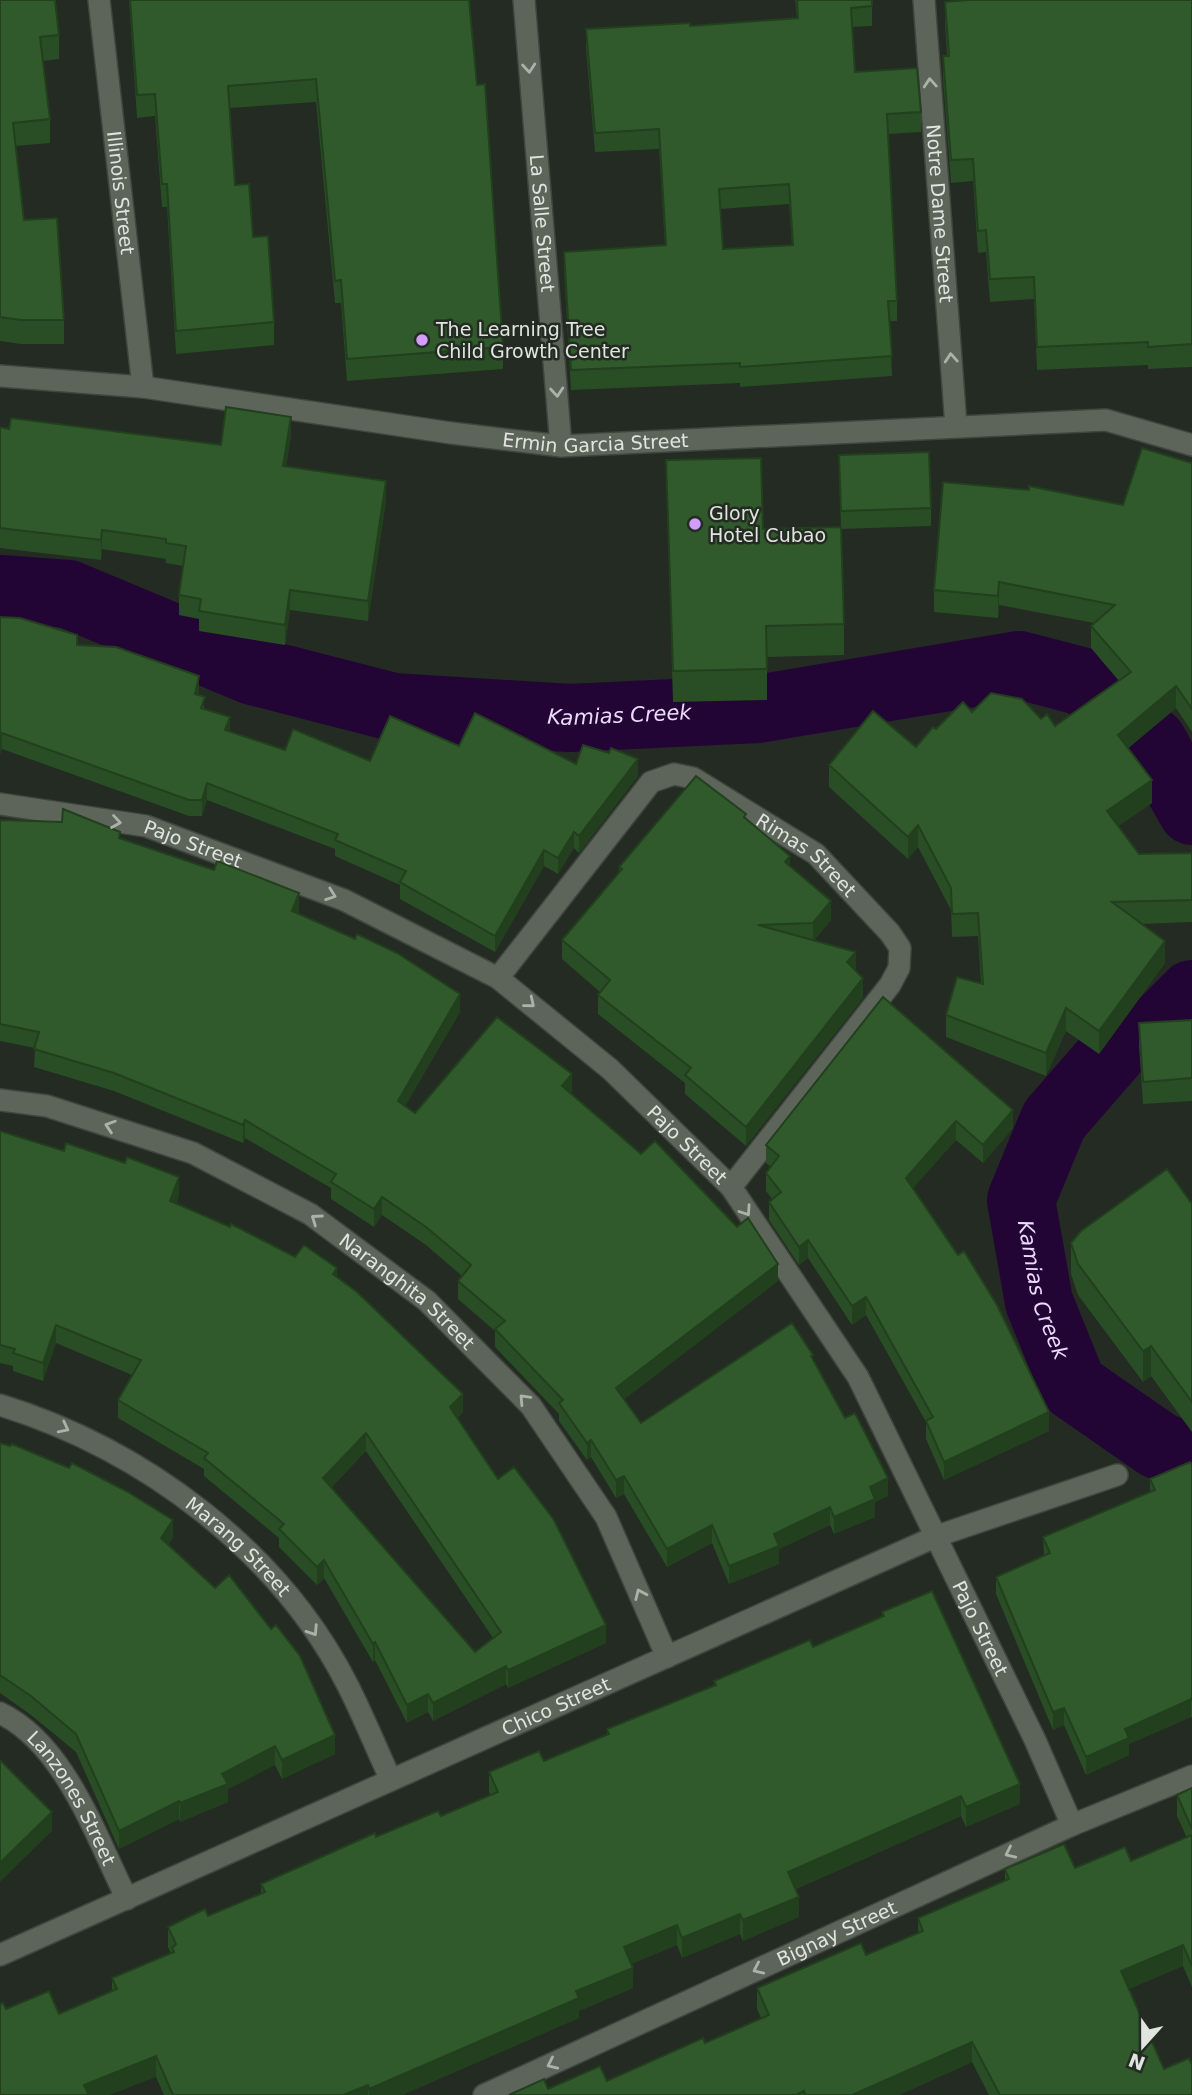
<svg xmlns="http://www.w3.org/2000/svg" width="1192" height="2095" font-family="'DejaVu Sans',sans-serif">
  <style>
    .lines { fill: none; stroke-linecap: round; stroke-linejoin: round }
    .river { stroke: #220534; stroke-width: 68 }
    .minor-casing { stroke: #40453f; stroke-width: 24 }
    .minor { stroke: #5d655b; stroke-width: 21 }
    .wall { fill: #294d25; fill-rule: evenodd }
    .shaded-wall { fill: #223f1e }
    .building { fill: #305a2b; stroke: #223f1e; stroke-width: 2; fill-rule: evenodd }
    .oneway { stroke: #acb2aa }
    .poi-dot { fill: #d29dfd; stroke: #232b22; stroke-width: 2.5 }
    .labels { text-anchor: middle; stroke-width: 5; stroke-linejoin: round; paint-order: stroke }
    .street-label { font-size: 19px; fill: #e0e5df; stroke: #232b22 }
    .poi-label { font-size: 19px; fill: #e0e5df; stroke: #232b22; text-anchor: start }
    .water-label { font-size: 21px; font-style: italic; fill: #ebdafb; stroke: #232b22 }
  </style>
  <rect width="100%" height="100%" fill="#232b22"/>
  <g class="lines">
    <!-- river -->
    <g class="river">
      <path id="s1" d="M 0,589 L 68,594 L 253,671 L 393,707 L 570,718 L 758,709 L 1019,665 L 1084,682 L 1153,742 L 1192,811"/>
      <path id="s2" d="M 1192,994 L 1160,1026 L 1120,1044 L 1054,1120 L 1021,1200 L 1039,1302 L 1073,1386 L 1158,1445 L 1192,1460"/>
    </g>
    <defs>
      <g id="minor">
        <path id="s3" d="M 99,0 L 143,387"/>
        <path id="s4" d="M 524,0 L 561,446"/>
        <path id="s5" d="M 924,0 L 956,426"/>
        <path id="s6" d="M 0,376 L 143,387 L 451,433 L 561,446 L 1106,420 L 1192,445"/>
        <path id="s7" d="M 0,804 L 146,826 L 344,900 L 498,978 L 610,1069 L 731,1187 L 858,1377 L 1035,1740 L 1072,1825"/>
        <path id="s8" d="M 498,978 L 651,782 L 674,774 L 693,778 L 816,854 L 890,933 L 900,948 L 899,968 L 890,985 L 731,1187"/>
        <path id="s9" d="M 0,1100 L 47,1106 L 193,1153 L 310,1214 L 427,1301 L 531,1406 L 606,1517 L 667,1657"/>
        <path id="s10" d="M 0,1405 C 142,1449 278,1549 347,1684 C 363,1715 376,1748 391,1780"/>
        <path id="s11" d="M 0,1713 C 65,1744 96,1837 127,1899"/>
        <path id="s12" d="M 0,1955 L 937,1536 L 1117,1475"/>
        <path id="s13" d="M 484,2095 L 1072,1825 L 1192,1776"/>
      </g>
    </defs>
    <!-- minor casing -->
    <use href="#minor" class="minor-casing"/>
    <!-- minor -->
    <use href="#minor" class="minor"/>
  </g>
  <!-- wall -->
  <path class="wall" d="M 0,0 L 59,35 L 59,59 L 43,61 L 50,119 L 50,143 L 15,146 L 24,220 L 64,320 L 64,344 L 21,344 L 0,341 Z
    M 129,0 L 469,0 L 503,347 L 503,369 L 347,381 L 341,303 L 335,303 L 316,102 L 229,108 L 235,185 L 253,237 L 274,322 L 274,345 L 176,354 L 167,207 L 162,207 L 155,116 L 137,118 Z
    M 795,0 L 872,0 L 872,26 L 852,27 L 855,72 L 921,112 L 921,132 L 888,134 L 897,301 L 897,321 L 890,321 L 892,376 L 740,387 L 740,383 L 571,390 L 564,271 L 564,252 L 665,245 L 659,149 L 595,152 L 586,49 L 586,29 L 690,26 L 797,18 ZM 789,204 L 792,245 L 723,249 L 720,209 Z
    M 1192,0 L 1192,367 L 1148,369 L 1148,365 L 1037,370 L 1034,299 L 990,302 L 986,252 L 978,253 L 973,181 L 951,183 L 943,79 L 943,56 L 947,56 L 945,24 L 945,2 Z
    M 0,427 L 221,445 L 291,436 L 286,466 L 386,501 L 368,621 L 290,610 L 285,645 L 199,631 L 199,619 L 179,615 L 179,595 L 183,566 L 166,563 L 166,559 L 102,549 L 101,560 L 0,548 Z
    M 666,460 L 763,529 L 841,527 L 839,473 L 931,508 L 931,526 L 841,529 L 844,624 L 844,655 L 767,657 L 767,700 L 673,702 Z
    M 1192,463 L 1192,732 L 1176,708 L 1128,748 L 1152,803 L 1118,826 L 1139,854 L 1192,853 L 1192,922 L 1141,924 L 1165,963 L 1099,1054 L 1066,1031 L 1046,1076 L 946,1037 L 946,1015 L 981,984 L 978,936 L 952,937 L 951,910 L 918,847 L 908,859 L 829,787 L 829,765 L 916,747 L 936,729 L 972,712 L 1041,719 L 1055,726 L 1119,681 L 1091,648 L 1091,626 L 1094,623 L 999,605 L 998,618 L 934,612 L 934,590 L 1123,505 Z
    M 0,617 L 77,645 L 199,692 L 199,695 L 205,709 L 230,731 L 285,750 L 370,761 L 459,746 L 576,764 L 638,776 L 579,853 L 574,848 L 558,874 L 544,866 L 495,952 L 400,899 L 400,885 L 335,856 L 335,849 L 207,800 L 202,816 L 189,816 L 2,749 L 0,754 Z
    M 746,819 L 790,866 L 831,920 L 814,940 L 856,971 L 863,998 L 746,1146 L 685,1094 L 685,1083 L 598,1014 L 598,995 L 600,992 L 562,959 L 562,940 L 619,873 L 619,867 Z
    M 0,820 L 120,838 L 299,911 L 298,914 L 460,1012 L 405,1106 L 415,1113 L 572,1092 L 571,1093 L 778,1281 L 624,1399 L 641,1423 L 813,1361 L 888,1496 L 875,1502 L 875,1517 L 834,1534 L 830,1525 L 779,1549 L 779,1564 L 729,1584 L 712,1543 L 667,1567 L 624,1494 L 616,1498 L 591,1457 L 587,1460 L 559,1421 L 559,1414 L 495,1347 L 495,1331 L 458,1299 L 458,1281 L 462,1276 L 426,1245 L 382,1215 L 374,1227 L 331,1199 L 331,1188 L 245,1138 L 243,1143 L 114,1091 L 34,1067 L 35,1048 L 0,1041 Z
    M 883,997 L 1013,1128 L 983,1163 L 956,1140 L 913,1188 L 1049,1431 L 944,1480 L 926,1439 L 926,1422 L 866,1315 L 852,1325 L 808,1258 L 799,1265 L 769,1220 L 769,1202 L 772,1199 L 766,1191 L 766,1173 L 771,1167 L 766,1163 L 766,1145 Z
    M 1192,1020 L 1192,1101 L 1143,1104 L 1139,1045 L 1139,1023 Z
    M 0,1131 L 179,1195 L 176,1204 L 337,1277 L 463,1412 L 457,1418 L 606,1643 L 508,1688 L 506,1684 L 433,1721 L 428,1712 L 407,1723 L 375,1660 L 373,1662 L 324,1578 L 317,1585 L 279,1547 L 279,1538 L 204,1476 L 204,1469 L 118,1418 L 118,1400 L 132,1375 L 56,1343 L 43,1381 L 13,1371 L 13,1366 L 0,1363 ZM 366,1451 L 493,1638 L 475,1652 L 331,1488 Z
    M 1192,1204 L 1192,1432 L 1151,1376 L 1143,1382 L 1078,1295 L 1071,1274 L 1071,1243 Z
    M 0,1443 L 173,1538 L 168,1545 L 335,1754 L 282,1779 L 275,1765 L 228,1789 L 228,1802 L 180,1822 L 179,1819 L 119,1849 L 76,1752 L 31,1715 L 0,1693 Z
    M 1192,1465 L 1192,1718 L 1191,1717 L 1129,1744 L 1129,1755 L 1086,1775 L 1064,1725 L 1053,1730 L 996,1594 L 996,1577 L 1044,1556 L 1043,1537 L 1150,1492 L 1150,1479 Z
    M 882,1612 L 1020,1804 L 966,1827 L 961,1816 L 796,1889 L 799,1917 L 743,1941 L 740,1934 L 682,1958 L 677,1945 L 631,1964 L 633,1988 L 579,2011 L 579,2018 L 402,2095 L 164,2095 L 156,2077 L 6,2009 L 59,2014 L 112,1991 L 112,1978 L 171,1953 L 168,1947 L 168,1927 L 208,1916 L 261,1894 L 261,1884 L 376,1837 L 441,1816 L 490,1795 L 489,1792 L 489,1772 L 544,1761 L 607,1735 L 607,1729 L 714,1686 L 714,1681 L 813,1647 L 882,1617 Z
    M 1192,1788 L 1192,1987 L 1183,1966 L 1129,1989 L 1164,2069 L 1192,2095 L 989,2095 L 972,2062 L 899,2095 L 509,2095 L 607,2081 L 705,2043 L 761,2018 L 757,2009 L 757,1988 L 866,1955 L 918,1933 L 918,1918 L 1005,1880 L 1005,1869 L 1075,1868 L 1131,1861 L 1187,1838 L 1177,1816 L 1177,1795 Z"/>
  <!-- shaded-wall -->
  <path class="shaded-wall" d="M 291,417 L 291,436 L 283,486 L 283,466 Z
    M 386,481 L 386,501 L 368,621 L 368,601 Z
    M 102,530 L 102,549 L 101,560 L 101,540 Z
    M 999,582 L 999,605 L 998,618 L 998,596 Z
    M 290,590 L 290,610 L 285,645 L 285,625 Z
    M 199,676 L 199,692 L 195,710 L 195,694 Z
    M 1176,686 L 1176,708 L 1118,757 L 1118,735 Z
    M 230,717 L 230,734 L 225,730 Z
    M 2,733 L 2,749 L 0,754 L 0,737 Z
    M 638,759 L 638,776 L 579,853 L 579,836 Z
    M 1152,780 L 1152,803 L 1107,834 L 1107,811 Z
    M 207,783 L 207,800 L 202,816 L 202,800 Z
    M 918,825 L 918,847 L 908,859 L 908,837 Z
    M 574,832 L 574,848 L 558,874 L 558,858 Z
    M 544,850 L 544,866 L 495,952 L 495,936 Z
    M 790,856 L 790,876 L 785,862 Z
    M 299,893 L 299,911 L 292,929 L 292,911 Z
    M 831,901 L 831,920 L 813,942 L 813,923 Z
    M 1165,941 L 1165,963 L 1099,1054 L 1099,1031 Z
    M 856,952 L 856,971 L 847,962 Z
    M 863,978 L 863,998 L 746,1146 L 746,1127 Z
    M 460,994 L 460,1012 L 398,1119 L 398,1101 Z
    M 1066,1008 L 1066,1031 L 1046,1076 L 1046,1053 Z
    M 572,1074 L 572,1092 L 562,1104 L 562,1086 Z
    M 1013,1110 L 1013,1128 L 983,1163 L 983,1145 Z
    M 245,1120 L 245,1138 L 243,1143 L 243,1125 Z
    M 956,1121 L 956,1140 L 906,1196 L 906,1178 Z
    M 179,1177 L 179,1195 L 170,1219 L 170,1201 Z
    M 382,1197 L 382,1215 L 374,1227 L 374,1209 Z
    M 808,1240 L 808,1258 L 799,1265 L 799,1247 Z
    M 778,1264 L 778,1281 L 616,1406 L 616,1388 Z
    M 337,1268 L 337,1286 L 333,1274 Z
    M 866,1297 L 866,1315 L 852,1325 L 852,1306 Z
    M 56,1325 L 56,1343 L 43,1381 L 43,1363 Z
    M 1151,1346 L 1151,1376 L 1143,1382 L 1143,1351 Z
    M 463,1394 L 463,1412 L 450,1425 L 450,1407 Z
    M 1049,1412 L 1049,1431 L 944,1480 L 944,1462 Z
    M 366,1433 L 366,1451 L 323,1496 L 323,1478 Z
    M 591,1440 L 591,1457 L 587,1460 L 587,1443 Z
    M 624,1476 L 624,1494 L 616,1498 L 616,1480 Z
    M 888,1478 L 888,1496 L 875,1502 L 875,1517 L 834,1534 L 834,1517 L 870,1487 Z
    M 830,1507 L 830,1525 L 779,1549 L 779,1564 L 729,1584 L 729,1566 L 774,1534 Z
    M 173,1520 L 173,1538 L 161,1557 L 161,1538 Z
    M 712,1525 L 712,1543 L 667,1567 L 667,1549 Z
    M 324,1560 L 324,1578 L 317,1585 L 317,1567 Z
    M 606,1625 L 606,1643 L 508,1688 L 508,1670 Z
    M 375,1642 L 375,1660 L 373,1662 L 373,1644 Z
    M 506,1666 L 506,1684 L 433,1721 L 433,1703 Z
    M 428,1694 L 428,1712 L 407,1723 L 407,1705 Z
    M 1191,1699 L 1191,1717 L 1129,1744 L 1129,1755 L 1086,1775 L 1086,1757 L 1125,1729 Z
    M 1064,1708 L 1064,1725 L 1053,1730 L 1053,1712 Z
    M 335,1735 L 335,1754 L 282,1779 L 282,1760 Z
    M 275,1746 L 275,1765 L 228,1789 L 228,1802 L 180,1822 L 180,1803 L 222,1774 Z
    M 1020,1784 L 1020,1804 L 966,1827 L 966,1807 Z
    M 961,1796 L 961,1816 L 788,1892 L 788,1872 Z
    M 179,1801 L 179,1819 L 119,1849 L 119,1831 Z
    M 52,1812 L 52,1831 L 0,1882 L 0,1863 Z
    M 799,1897 L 799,1917 L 743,1941 L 743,1920 Z
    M 740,1914 L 740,1934 L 682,1958 L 682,1938 Z
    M 677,1925 L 677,1945 L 624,1967 L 624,1947 Z
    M 1183,1945 L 1183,1966 L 1121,1992 L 1121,1971 Z
    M 633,1968 L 633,1988 L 579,2011 L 579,2018 L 402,2095 L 369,2095 L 369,2089 L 576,1991 Z
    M 972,2042 L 972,2062 L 899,2095 L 852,2095 Z
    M 156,2056 L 156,2077 L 110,2095 L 84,2095 L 84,2085 Z
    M 368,2085 L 368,2095 L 343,2095 Z"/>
  <!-- building -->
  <path class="building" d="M 0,0 L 55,0 L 59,35 L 40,37 L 50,119 L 13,123 L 24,220 L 57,218 L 64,320 L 21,320 L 0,317 Z
    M 130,0 L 469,0 L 477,85 L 485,84 L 503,347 L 347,359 L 341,280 L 335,281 L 316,79 L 228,86 L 235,185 L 249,184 L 253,237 L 268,236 L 274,322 L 176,331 L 167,184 L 162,184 L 155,94 L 137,95 Z
    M 797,0 L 872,0 L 872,6 L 851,8 L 855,72 L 917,68 L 921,112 L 887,114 L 897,301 L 888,301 L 892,356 L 740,367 L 740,363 L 571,370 L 564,252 L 666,245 L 659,129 L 595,133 L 586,29 L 690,23 L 690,26 L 798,18 ZM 789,184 L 793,245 L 723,249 L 719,189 Z
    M 968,0 L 1192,0 L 1192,344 L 1148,347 L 1148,342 L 1037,347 L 1034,277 L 990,279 L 986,230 L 978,231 L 973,159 L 951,160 L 943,56 L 949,56 L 945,2 Z
    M 226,407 L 291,417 L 283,466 L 386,481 L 368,601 L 290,590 L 285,625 L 199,611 L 201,599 L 179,595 L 186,546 L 166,543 L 166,539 L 102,530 L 101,540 L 0,528 L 0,427 L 9,429 L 11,418 L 221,445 Z
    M 1142,448 L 1192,463 L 1192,709 L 1176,686 L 1118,735 L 1152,780 L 1107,811 L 1139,854 L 1192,853 L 1192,900 L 1112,902 L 1165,941 L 1099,1031 L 1066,1008 L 1046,1053 L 946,1015 L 957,977 L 983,984 L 978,913 L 952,914 L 951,888 L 918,825 L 908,837 L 829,765 L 873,711 L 916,747 L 933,727 L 936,729 L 963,702 L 972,712 L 991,693 L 1022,699 L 1041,719 L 1047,714 L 1055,726 L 1131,672 L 1091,626 L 1115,605 L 999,582 L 998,596 L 934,590 L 943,482 L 1029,490 L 1029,486 L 1123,505 Z
    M 929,452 L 931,508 L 841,511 L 839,455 Z
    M 761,458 L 763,529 L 841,527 L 844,624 L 766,626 L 767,669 L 673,671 L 666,460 Z
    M 0,617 L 20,618 L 77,635 L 77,645 L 116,647 L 199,676 L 195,694 L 205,697 L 201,708 L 230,717 L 225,730 L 285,750 L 293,729 L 370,761 L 390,716 L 459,746 L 475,713 L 576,764 L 583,745 L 609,753 L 611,748 L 638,759 L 579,836 L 574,832 L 558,858 L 544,850 L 495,936 L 400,882 L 406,871 L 335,840 L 338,834 L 207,783 L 202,800 L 189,800 L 2,733 L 0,737 Z
    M 696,776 L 746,814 L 744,817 L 790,856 L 785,862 L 831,901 L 813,923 L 758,925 L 856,952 L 847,962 L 863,978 L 746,1127 L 685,1075 L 691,1068 L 598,995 L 610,980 L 562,940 L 622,869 L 619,867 Z
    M 63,809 L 120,832 L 119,838 L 214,870 L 217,861 L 299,893 L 292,911 L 355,939 L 357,934 L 397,953 L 460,994 L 398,1101 L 415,1113 L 497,1017 L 572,1074 L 562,1086 L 641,1154 L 655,1141 L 737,1227 L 748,1218 L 778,1264 L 616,1388 L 641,1423 L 792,1323 L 813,1355 L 811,1356 L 845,1418 L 855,1413 L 888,1478 L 870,1487 L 875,1499 L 834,1517 L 830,1507 L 774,1534 L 779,1546 L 729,1566 L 712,1525 L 667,1549 L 624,1476 L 616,1480 L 591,1440 L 587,1443 L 559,1403 L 563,1400 L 495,1329 L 505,1321 L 458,1281 L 471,1265 L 426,1227 L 382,1197 L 374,1209 L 331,1182 L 336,1174 L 245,1120 L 243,1125 L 114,1073 L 34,1049 L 39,1032 L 0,1024 L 0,820 L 62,822 Z
    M 883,997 L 1013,1110 L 983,1145 L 956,1121 L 906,1178 L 958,1255 L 964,1251 L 997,1305 L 1049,1412 L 944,1462 L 926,1421 L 933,1417 L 866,1297 L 852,1306 L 808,1240 L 799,1247 L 769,1202 L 781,1192 L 766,1173 L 779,1156 L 766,1145 Z
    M 1192,1020 L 1192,1078 L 1143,1082 L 1139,1023 Z
    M 0,1131 L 64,1151 L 66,1143 L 125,1163 L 127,1157 L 179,1177 L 170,1201 L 230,1227 L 231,1224 L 295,1257 L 304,1245 L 337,1268 L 333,1274 L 357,1292 L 463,1394 L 450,1407 L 498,1479 L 514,1467 L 554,1520 L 606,1625 L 508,1670 L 506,1666 L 433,1703 L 428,1694 L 407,1705 L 375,1642 L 373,1644 L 324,1560 L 317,1567 L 279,1529 L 284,1524 L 204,1458 L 208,1453 L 118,1400 L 141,1360 L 56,1325 L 43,1363 L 13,1353 L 15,1349 L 0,1345 ZM 366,1433 L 501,1632 L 475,1652 L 323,1478 Z
    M 1167,1169 L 1192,1204 L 1192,1402 L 1151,1346 L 1143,1351 L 1078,1264 L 1071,1243 L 1081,1231 Z
    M 0,1443 L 10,1446 L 12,1444 L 69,1468 L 72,1463 L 128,1492 L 173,1520 L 161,1538 L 215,1588 L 229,1575 L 271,1629 L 276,1625 L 300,1656 L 335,1735 L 282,1760 L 275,1746 L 222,1774 L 228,1784 L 180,1803 L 179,1801 L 119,1831 L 76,1734 L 31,1696 L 0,1675 Z
    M 1190,1462 L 1192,1465 L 1192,1701 L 1191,1699 L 1125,1729 L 1129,1738 L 1086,1757 L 1064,1708 L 1053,1712 L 996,1577 L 1050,1553 L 1043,1537 L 1155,1490 L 1150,1479 Z
    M 932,1591 L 1020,1784 L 966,1807 L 961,1796 L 788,1872 L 799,1897 L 743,1920 L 740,1914 L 682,1938 L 677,1925 L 624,1947 L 633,1968 L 576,1991 L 579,1998 L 369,2089 L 368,2085 L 343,2095 L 173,2095 L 156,2056 L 84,2085 L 89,2095 L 0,2095 L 0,2004 L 3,2003 L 6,2009 L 49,1991 L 59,2014 L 117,1989 L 112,1978 L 174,1952 L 172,1948 L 176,1944 L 168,1927 L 205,1909 L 208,1916 L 265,1892 L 261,1884 L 375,1833 L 376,1837 L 438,1811 L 441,1816 L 498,1792 L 489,1772 L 539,1751 L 544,1761 L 609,1734 L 607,1729 L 716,1685 L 714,1681 L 810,1640 L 813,1647 L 884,1616 L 882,1612 Z
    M 0,1760 L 52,1812 L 0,1863 Z
    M 1192,1788 L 1192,1829 L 1177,1795 Z
    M 1192,1835 L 1192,1966 L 1183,1945 L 1121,1971 L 1164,2069 L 1189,2058 L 1192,2065 L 1192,2095 L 1000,2095 L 972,2042 L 852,2095 L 805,2095 L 804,2091 L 796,2095 L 509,2095 L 544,2079 L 548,2089 L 600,2066 L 607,2081 L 703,2038 L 705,2043 L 769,2015 L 757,1988 L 861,1943 L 866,1955 L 923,1931 L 918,1918 L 1009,1879 L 1005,1869 L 1064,1844 L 1075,1868 L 1125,1847 L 1131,1861 Z"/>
  <!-- one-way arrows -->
  <defs><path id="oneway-chevron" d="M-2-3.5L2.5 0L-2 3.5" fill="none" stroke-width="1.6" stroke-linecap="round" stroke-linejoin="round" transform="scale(1.75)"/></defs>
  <g class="oneway">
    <use href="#oneway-chevron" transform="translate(529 68) rotate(85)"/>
    <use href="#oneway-chevron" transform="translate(930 83) rotate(-94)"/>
    <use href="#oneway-chevron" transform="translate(951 358) rotate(-94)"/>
    <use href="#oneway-chevron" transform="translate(557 392) rotate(85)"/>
    <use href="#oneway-chevron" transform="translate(116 822) rotate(9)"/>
    <use href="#oneway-chevron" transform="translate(331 895) rotate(20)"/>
    <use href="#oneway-chevron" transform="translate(530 1003) rotate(39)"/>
    <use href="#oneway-chevron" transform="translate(110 1126) rotate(-162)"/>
    <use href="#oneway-chevron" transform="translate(746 1211) rotate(56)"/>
    <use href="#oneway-chevron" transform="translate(316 1219) rotate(-145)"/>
    <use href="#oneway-chevron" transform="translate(524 1399) rotate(-133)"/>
    <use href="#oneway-chevron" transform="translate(64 1428) rotate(27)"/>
    <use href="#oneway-chevron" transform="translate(640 1594) rotate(-114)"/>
    <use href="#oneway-chevron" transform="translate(313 1631) rotate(57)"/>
    <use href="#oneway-chevron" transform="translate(1010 1853) rotate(155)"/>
    <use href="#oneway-chevron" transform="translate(758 1969) rotate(155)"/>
    <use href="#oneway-chevron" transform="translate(552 2064) rotate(155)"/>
  </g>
  <!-- markers -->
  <g class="poi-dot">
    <circle cx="422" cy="340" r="7"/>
    <circle cx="695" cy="524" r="7"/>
  </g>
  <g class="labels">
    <!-- street labels -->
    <g class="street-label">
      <text dy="7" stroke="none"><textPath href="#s3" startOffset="194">Illinois Street</textPath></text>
      <text dy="7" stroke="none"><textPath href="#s5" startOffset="214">Notre Dame Street</textPath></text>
      <text dy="7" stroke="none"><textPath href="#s4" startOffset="224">La Salle Street</textPath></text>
      <text dy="7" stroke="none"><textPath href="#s6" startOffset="600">Ermin Garcia Street</textPath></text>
      <text dy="7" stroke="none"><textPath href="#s7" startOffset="198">Pajo Street</textPath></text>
      <text dy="7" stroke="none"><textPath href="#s8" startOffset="430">Rimas Street</textPath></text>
      <text dy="7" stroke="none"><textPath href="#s7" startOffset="784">Pajo Street</textPath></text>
      <text dy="7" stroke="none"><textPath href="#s9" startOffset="457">Naranghita Street</textPath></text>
      <text dy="7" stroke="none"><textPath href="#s10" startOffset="280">Marang Street</textPath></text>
      <text dy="7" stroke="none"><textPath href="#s7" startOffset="1353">Pajo Street</textPath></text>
      <text dy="7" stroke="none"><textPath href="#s12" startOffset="609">Chico Street</textPath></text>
      <text dy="7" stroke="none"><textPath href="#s11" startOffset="114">Lanzones Street</textPath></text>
      <text dy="7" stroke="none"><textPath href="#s13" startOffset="388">Bignay Street</textPath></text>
    </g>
    <!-- poi labels -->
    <g class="poi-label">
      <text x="436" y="336">The Learning Tree<tspan x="436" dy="22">Child Growth Center</tspan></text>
      <text x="709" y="520">Glory<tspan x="709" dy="22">Hotel Cubao</tspan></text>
    </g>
    <!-- water labels -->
    <g class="water-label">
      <text dy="7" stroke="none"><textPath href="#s1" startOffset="640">Kamias Creek</textPath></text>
      <text dy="7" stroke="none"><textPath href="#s2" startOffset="369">Kamias Creek</textPath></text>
    </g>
  </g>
  <!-- north arrow -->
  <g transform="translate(1143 2046) rotate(201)" stroke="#232b22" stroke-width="5" paint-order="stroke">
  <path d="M0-5L12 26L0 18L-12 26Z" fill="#e0e5df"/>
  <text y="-10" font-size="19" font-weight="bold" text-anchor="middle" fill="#e0e5df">N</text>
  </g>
</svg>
